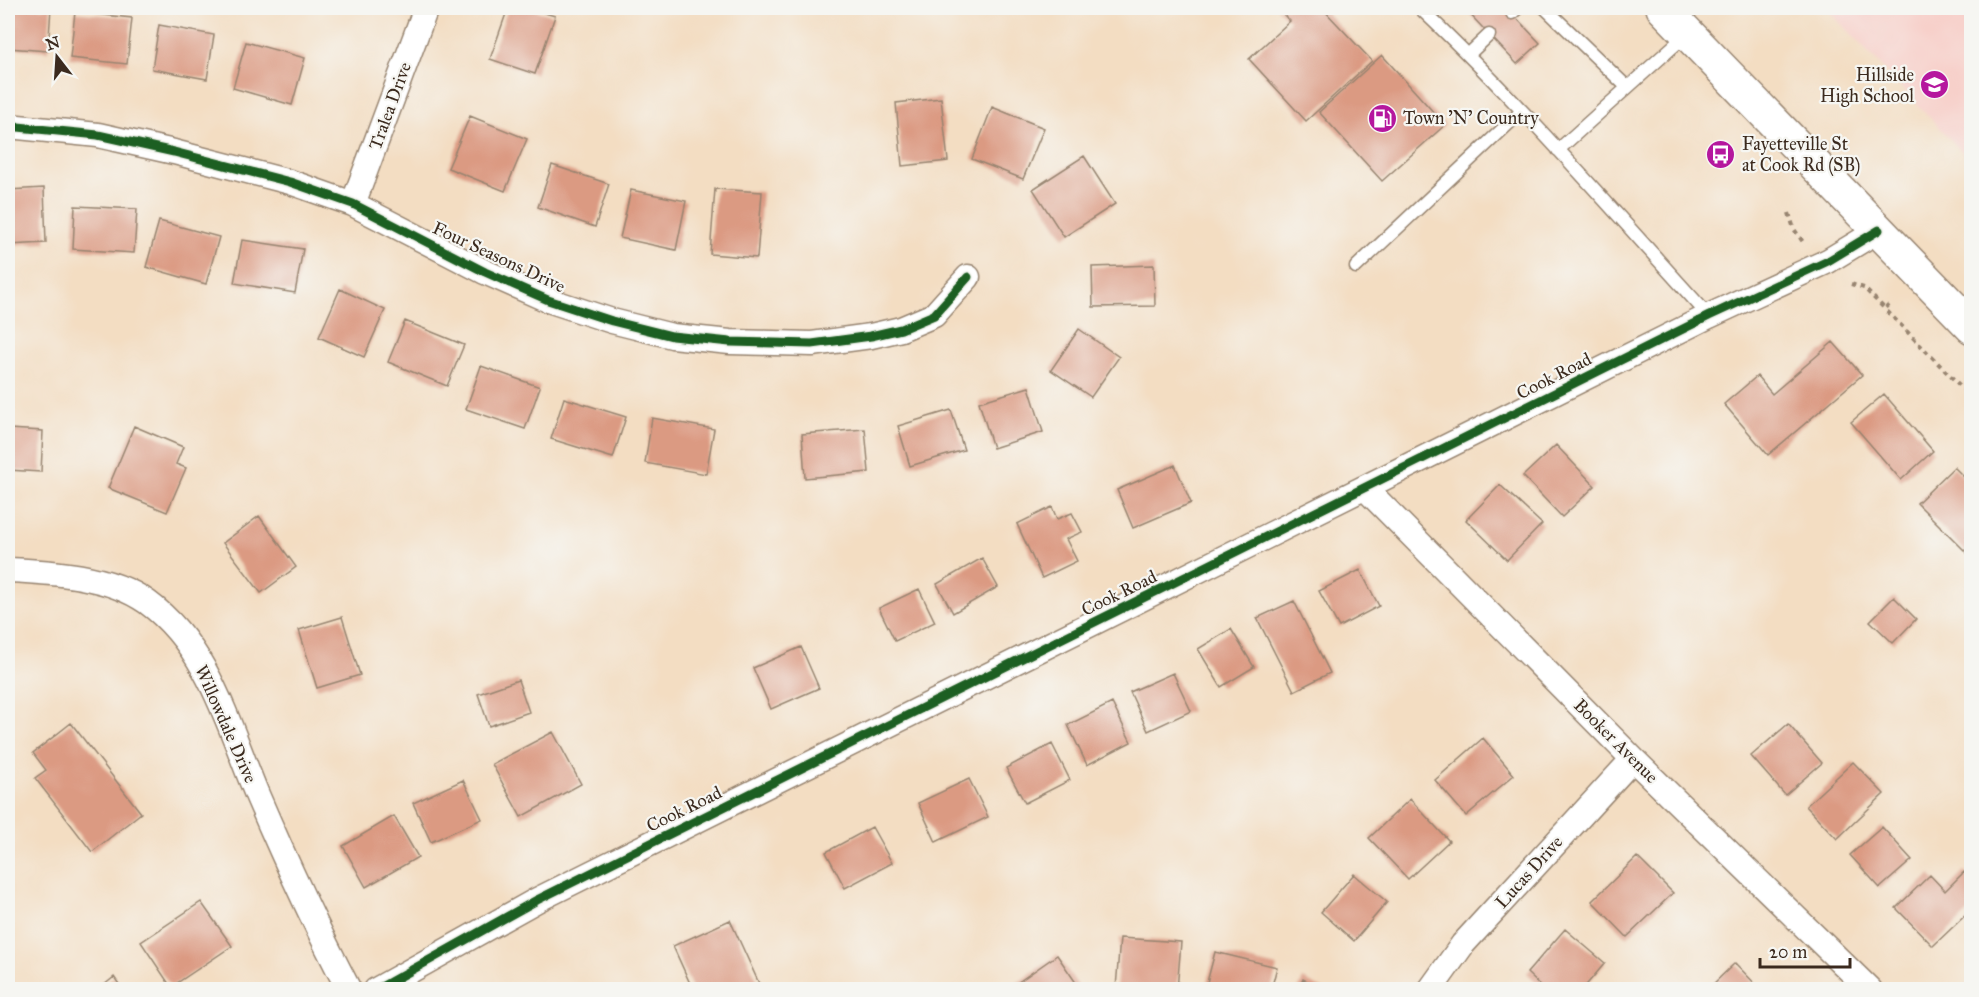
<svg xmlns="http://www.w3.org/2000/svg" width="1979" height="997" font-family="'IM FELL Great Primer',serif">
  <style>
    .built { fill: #f7d0ca }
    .building { fill: #db9a82 }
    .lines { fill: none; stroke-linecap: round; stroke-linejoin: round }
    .service-casing { stroke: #978470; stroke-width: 15 }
    .minor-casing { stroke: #978470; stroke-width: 27 }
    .secondary-casing { stroke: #978470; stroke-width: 36 }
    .path { stroke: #978470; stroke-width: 4; stroke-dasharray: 4.5 4.5; stroke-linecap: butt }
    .service { stroke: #fff; stroke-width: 12 }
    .minor { stroke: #fff; stroke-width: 24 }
    .secondary { stroke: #fff; stroke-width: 33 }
    .cycleway-casing { stroke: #f6f6f2; stroke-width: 13 }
    .cycleway { stroke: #1b5e20; stroke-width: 9 }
    .labels { text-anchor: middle; stroke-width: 4.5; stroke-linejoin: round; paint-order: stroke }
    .poi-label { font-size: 18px; fill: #3b2a1e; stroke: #f6f6f2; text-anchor: start }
    .street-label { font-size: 18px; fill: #3b2a1e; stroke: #f6f6f2 }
  </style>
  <rect width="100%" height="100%" fill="#f6f6f2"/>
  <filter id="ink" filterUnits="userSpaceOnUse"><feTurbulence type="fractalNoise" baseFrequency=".0167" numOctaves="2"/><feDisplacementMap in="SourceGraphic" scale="12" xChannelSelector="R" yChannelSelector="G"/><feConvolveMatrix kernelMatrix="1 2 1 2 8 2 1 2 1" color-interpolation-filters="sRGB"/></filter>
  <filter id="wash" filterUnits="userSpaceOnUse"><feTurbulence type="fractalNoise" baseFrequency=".008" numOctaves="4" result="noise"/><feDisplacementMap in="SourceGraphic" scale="24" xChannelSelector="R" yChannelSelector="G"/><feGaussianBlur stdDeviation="1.35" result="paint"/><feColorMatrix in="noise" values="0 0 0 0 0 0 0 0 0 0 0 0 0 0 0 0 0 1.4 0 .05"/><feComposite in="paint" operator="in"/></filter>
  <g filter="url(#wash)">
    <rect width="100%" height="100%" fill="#f3ddc2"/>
    <!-- built -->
    <path class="built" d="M 1826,8 L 1971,8 L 1971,162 L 1971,161 Z"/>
    <g id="blocks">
      <!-- building -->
      <path class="building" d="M 8,8 L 51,8 L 48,51 L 8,48 Z
        M 508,8 L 528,8 L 555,16 L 535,74 L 490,59 Z
        M 1277,8 L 1322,8 L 1372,61 L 1306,121 L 1249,59 L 1290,21 Z
        M 1464,8 L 1507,8 L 1540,43 L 1517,64 Z
        M 75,12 L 132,18 L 127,64 L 70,58 Z
        M 159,25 L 214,35 L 207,79 L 152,69 Z
        M 246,42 L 305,58 L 292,105 L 233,88 Z
        M 1382,55 L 1445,125 L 1382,181 L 1319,112 Z
        M 941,98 L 948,161 L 902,166 L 896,103 Z
        M 992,107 L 1044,128 L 1023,179 L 972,159 Z
        M 470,116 L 527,139 L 505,191 L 448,168 Z
        M 1084,156 L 1115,204 L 1064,237 L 1033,189 Z
        M 552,165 L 609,184 L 595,227 L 538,207 Z
        M 44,188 L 46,243 L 8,245 L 8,190 Z
        M 715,189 L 762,192 L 757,258 L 710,254 Z
        M 631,190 L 686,201 L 676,250 L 620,238 Z
        M 75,206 L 137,209 L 134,253 L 73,249 Z
        M 159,221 L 219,237 L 206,284 L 146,267 Z
        M 242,240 L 303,249 L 295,293 L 234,283 Z
        M 1154,265 L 1155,306 L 1093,307 L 1092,267 Z
        M 340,289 L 385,310 L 364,357 L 319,337 Z
        M 405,321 L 464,345 L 447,386 L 388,362 Z
        M 1079,329 L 1119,357 L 1091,397 L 1051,370 Z
        M 1833,342 L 1862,375 L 1768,455 L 1724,404 L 1757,376 L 1772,394 Z
        M 481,366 L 540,387 L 525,429 L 466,409 Z
        M 1029,387 L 1043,432 L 993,448 L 979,402 Z
        M 1884,394 L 1933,451 L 1901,480 L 1851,422 Z
        M 564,398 L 626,417 L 613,458 L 551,439 Z
        M 951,410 L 964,450 L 910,466 L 898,426 Z
        M 652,418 L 714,429 L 706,474 L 645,463 Z
        M 134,426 L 183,447 L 176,464 L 186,468 L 167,512 L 108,488 Z
        M 8,429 L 43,431 L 41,472 L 8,470 Z
        M 865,429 L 869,472 L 805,478 L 802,434 Z
        M 1556,445 L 1595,486 L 1562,517 L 1523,476 Z
        M 1175,465 L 1191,503 L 1133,528 L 1117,490 Z
        M 1954,467 L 1972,485 L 1972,558 L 1917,503 Z
        M 1500,485 L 1542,524 L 1507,560 L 1466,520 Z
        M 1052,507 L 1057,519 L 1072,513 L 1082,532 L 1066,539 L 1077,561 L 1042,578 L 1017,524 Z
        M 259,516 L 296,567 L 261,593 L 223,543 Z
        M 982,558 L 998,587 L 953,613 L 937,584 Z
        M 1360,570 L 1379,606 L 1339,627 L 1319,591 Z
        M 919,589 L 935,622 L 895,641 L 879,608 Z
        M 1894,597 L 1916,619 L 1893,643 L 1870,621 Z
        M 1294,601 L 1330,673 L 1294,691 L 1257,618 Z
        M 342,617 L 360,675 L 317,688 L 299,630 Z
        M 1231,629 L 1254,667 L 1221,687 L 1198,649 Z
        M 801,647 L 819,688 L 771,709 L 753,668 Z
        M 1173,673 L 1191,711 L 1148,731 L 1130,692 Z
        M 518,680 L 529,712 L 489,726 L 478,694 Z
        M 1112,703 L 1131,742 L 1087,765 L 1068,725 Z
        M 71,723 L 141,813 L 92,852 L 35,778 L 46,770 L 33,753 Z
        M 1788,724 L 1822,763 L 1785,795 L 1751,756 Z
        M 553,732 L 581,784 L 521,817 L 492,764 Z
        M 1483,738 L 1514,775 L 1466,816 L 1435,780 Z
        M 1052,744 L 1070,780 L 1025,803 L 1006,768 Z
        M 1853,762 L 1884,794 L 1837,839 L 1806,806 Z
        M 969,779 L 988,817 L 936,842 L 918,803 Z
        M 463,780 L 482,819 L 431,842 L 413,803 Z
        M 1410,799 L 1449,841 L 1408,879 L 1369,838 Z
        M 394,816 L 418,857 L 366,887 L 343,846 Z
        M 872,827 L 892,863 L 845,888 L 826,852 Z
        M 1882,827 L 1912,860 L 1880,888 L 1850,855 Z
        M 1637,857 L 1673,893 L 1627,937 L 1592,901 Z
        M 1964,872 L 1972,880 L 1972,909 L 1933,946 L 1896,908 L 1930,875 L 1945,891 Z
        M 1354,874 L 1387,902 L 1354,941 L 1321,912 Z
        M 201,902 L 232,946 L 171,987 L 141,942 Z
        M 730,920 L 762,990 L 693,990 L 673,946 Z
        M 1565,929 L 1605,963 L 1582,990 L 1545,990 L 1527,973 Z
        M 1120,938 L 1181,942 L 1177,990 L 1116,988 Z
        M 1215,952 L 1277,967 L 1271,990 L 1205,990 Z
        M 1057,955 L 1081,990 L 1007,990 Z
        M 1735,963 L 1761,990 L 1707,990 Z
        M 114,977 L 123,990 L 98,990 Z
        M 1303,979 L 1325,990 L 1298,990 Z"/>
    </g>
  </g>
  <g filter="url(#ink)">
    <use href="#blocks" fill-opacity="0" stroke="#978470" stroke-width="1.5"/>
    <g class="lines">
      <defs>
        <path id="service" d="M 1427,8 L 1423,11 C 1524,107 1615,213 1709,316
          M 1545,8 L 1627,87
          M 1512,13 L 1518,8
          M 1469,54 L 1489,35
          M 1558,150 L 1687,34
          M 1356,267 L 1522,111"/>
        <path id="minor" d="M 8,126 L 98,135 L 174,152 L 290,182 L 353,204 L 485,272 L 548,300 L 612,321 L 672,336 L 730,342 L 812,344 L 871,336 L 901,329 L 934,315 L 968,277
          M 353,204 L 426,8
          M 1366,489 L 1633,759 L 1870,990
          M 8,570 C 52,572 109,575 147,602 C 210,648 229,729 258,797 C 286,862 316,927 349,990
          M 376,990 L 537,900 L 1709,316 L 1828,261 L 1879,230
          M 1430,990 L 1463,944 L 1633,759"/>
        <path id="secondary" d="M 1663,8 L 1972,327"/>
      </defs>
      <!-- service casing -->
      <use href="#service" class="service-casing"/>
      <!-- minor casing -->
      <use href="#minor" class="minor-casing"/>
      <!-- secondary casing -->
      <use href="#secondary" class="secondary-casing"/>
      <!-- path -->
      <path class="path" d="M 1789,213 L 1794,229 L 1803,242
        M 1851,284 L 1864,288 L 1885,309
        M 1889,305 L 1885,309 L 1972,398"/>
      <!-- service -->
      <use href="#service" class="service"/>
      <!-- minor -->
      <use href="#minor" class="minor"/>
      <!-- secondary -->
      <use href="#secondary" class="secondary"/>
      <defs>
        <path id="cycleway" d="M 8,126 L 98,135 L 174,152 L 290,182 L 353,204 L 485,272 L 548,300 L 612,321 L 672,336 L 730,342 L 812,344 L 871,336 L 901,329 L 934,315 L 968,277
          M 376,990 L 537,900 L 1709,316 L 1828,261 L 1879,230"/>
      </defs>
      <!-- cycleway casing -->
      <use href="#cycleway" class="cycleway-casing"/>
      <!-- cycleway -->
      <use href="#cycleway" class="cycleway"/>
    </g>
  </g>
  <!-- icons -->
  <defs>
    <symbol id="school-disc" viewBox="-11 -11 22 22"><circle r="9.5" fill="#b5179e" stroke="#f6f6f2"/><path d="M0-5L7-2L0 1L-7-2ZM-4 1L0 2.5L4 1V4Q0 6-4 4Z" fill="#fff"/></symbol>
    <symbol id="fuel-disc" viewBox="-11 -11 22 22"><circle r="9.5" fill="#b5179e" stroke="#f6f6f2"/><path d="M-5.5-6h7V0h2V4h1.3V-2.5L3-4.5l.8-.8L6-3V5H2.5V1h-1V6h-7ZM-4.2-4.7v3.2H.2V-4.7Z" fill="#fff"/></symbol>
    <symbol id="bus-disc" viewBox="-11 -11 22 22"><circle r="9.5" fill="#b5179e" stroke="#f6f6f2"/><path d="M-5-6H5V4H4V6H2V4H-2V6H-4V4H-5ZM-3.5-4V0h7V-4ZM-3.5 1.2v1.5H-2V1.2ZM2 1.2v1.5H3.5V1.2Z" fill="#fff"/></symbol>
  </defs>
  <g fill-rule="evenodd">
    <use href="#school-disc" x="1918" y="68" width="33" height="33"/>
    <use href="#fuel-disc" x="1366" y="102" width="33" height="33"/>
    <use href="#bus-disc" x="1704" y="138" width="33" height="33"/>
  </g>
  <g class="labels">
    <!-- poi labels -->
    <g class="poi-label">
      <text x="1914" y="81" text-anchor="end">Hillside<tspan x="1914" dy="21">High School</tspan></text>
      <text x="1403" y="124">Town 'N' Country</text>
      <text x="1742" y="150">Fayetteville St<tspan x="1742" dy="21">at Cook Rd (SB)</tspan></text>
    </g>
    <!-- street labels -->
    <g class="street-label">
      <text transform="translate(390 106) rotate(-70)" y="6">Tralea Drive</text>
      <text transform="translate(499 257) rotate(25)" y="6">Four Seasons Drive</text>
      <text transform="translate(1554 376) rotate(-27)" y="6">Cook Road</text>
      <text transform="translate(1119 593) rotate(-26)" y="6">Cook Road</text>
      <text transform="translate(226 724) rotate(66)" y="6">Willowdale Drive</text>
      <text transform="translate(1616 741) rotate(45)" y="6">Booker Avenue</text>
      <text transform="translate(684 809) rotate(-26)" y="6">Cook Road</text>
      <text transform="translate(1529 872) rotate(-48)" y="6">Lucas Drive</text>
    </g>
  </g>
  <!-- margin -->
  <rect width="1979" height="997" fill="none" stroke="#f6f6f2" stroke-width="30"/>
  <!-- north arrow -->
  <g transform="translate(57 57) rotate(343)" stroke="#f6f6f2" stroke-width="4.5" paint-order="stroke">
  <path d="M0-4.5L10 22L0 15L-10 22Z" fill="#3b2a1e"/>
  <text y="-9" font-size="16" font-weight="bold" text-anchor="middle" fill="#3b2a1e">N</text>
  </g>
  <!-- scale -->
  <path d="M1760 958v9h90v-9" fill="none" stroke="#3b2a1e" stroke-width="3"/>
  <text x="1769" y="958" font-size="18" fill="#3b2a1e" stroke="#f6f6f2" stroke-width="4.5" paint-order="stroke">20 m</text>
</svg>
